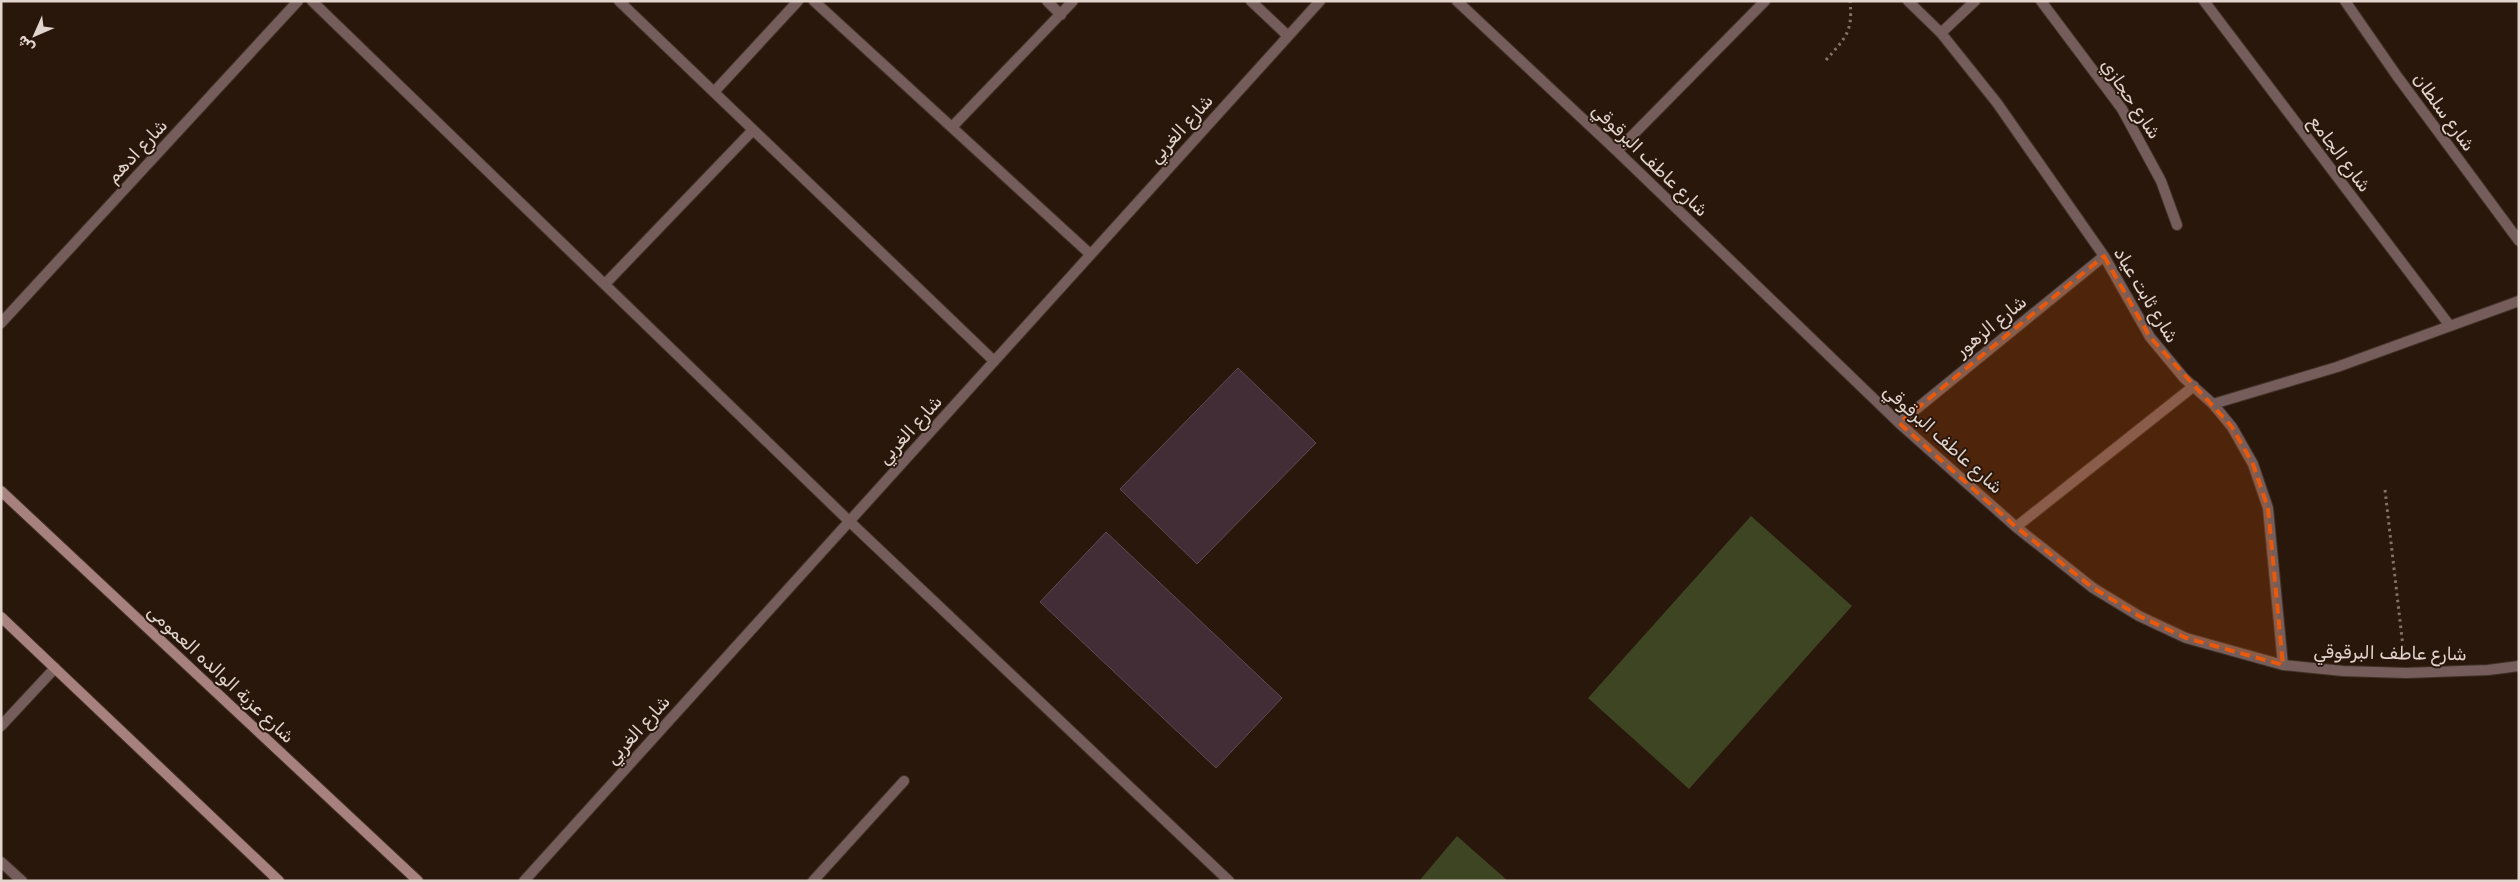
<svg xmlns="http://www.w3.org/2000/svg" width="2520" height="882" font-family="Rubik,'Noto Sans Arabic',sans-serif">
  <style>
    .green { fill: #3e4522 }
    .building { fill: #422c35; stroke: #604953 }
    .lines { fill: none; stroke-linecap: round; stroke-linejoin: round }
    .lane-casing { stroke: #433227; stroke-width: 12 }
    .street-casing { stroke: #433227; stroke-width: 12 }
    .secondary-casing { stroke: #433227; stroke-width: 12 }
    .path { stroke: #82736a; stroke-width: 3; stroke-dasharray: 2.5 4; stroke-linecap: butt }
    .lane { stroke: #745d5a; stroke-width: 10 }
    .street { stroke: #745d5a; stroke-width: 10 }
    .secondary { stroke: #a7817d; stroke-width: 10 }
    .marked { fill: #e8590c; fill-opacity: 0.2; stroke: #e8590c; stroke-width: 4; stroke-dasharray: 10 6; stroke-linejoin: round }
    .labels { text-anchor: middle; stroke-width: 4; stroke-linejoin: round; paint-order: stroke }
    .street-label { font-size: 18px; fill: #e2d5ce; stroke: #29170c }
  </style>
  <rect width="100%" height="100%" fill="#29170c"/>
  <!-- green -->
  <path class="green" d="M 1751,516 L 1852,606 L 1689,789 L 1588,698 Z
    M 1457,836 L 1508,881 L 1419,881 Z"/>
  <!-- building -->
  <path class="building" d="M 1238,368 L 1316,443 L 1197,564 L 1120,489 Z
    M 1106,532 L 1282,698 L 1216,768 L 1040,602 Z"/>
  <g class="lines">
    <defs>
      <path id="lane" d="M 849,521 L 1229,881
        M 813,881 L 904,781"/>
      <path id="street" d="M 312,1 L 849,521
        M 619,1 L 994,361
        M 814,1 L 1090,254
        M 1047,1 L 1061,15
        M 1251,1 L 1288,36
        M 1457,1 L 1617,151 L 1899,423 L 2016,527 L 2093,588 L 2139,616 L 2186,638 L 2283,665 L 2343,671 L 2406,673 L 2488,670 L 2519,666
        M 1908,1 L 1941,33 L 1997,103 L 2104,256 L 2150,337 L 2184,378 L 2213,404 L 2232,427 L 2253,464 L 2268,508 L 2283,665
        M 2041,1 L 2122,109 L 2161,181 L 2177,225
        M 2204,1 L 2450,326
        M 2345,1 L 2397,76 L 2519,241
        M 1941,33 L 1975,1
        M 714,92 L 798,1
        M 952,127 L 1073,1
        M 1617,151 L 1765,1
        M 605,284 L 753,130
        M 1,323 L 298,1
        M 2213,404 L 2337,367 L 2519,301
        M 1899,423 L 2104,256
        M 2016,527 L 2194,386
        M 1,726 L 55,668
        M 1,862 L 22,881
        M 524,881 L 1320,1"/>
      <path id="secondary" d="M 1,491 L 418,881
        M 1,617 L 279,881"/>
    </defs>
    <!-- lane casing -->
    <use href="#lane" class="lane-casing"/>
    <!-- street casing -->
    <use href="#street" class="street-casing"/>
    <!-- secondary casing -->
    <use href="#secondary" class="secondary-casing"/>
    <!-- path -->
    <path class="path" d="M 1826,60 C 1846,37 1853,32 1850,1
      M 2385,490 L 2403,647"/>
    <!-- lane -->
    <use href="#lane" class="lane"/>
    <!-- street -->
    <use href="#street" class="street"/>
    <!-- secondary -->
    <use href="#secondary" class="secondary"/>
  </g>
  <!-- marked area -->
  <path class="marked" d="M 2104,256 L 2150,337 L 2232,427 L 2253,464 L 2268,508 L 2283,665 L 2186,638 L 2139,616 L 2093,588 L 2016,527 L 1899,423 Z"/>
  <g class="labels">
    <!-- street labels -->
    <g class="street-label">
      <text transform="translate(2131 99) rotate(56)" y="6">شارع حجازي</text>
      <text transform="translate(2444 112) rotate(54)" y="6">شارع سلطان</text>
      <text transform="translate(1181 129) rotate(-48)" y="6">شارع الغربي</text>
      <text transform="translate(137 151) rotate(-47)" y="6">شارع ادهم</text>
      <text transform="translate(2340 154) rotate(53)" y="6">شارع الجامع</text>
      <text transform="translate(1650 160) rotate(44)" y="6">شارع عاطف البرقوقي</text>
      <text transform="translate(2146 295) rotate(59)" y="6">شارع ثابت عياد</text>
      <text transform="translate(1991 326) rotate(-39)" y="6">شارع الزهور</text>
      <text transform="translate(910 430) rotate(-48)" y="6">شارع الغربي</text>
      <text transform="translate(1943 439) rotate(42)" y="6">شارع عاطف البرقوقي</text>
      <text transform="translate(2390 653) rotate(1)" y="6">شارع عاطف البرقوقي</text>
      <text transform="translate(221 674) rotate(43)" y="6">شارع عزبة الوالده العمومى</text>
      <text transform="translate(638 730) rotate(-48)" y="6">شارع الغربي</text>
    </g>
  </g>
  <!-- border -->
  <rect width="2520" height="882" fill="none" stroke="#e2d5ce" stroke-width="5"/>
  <!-- north arrow -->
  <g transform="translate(35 35) rotate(225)" stroke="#29170c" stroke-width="4" paint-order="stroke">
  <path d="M0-4L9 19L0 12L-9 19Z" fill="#e2d5ce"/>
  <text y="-8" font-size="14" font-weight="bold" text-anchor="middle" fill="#e2d5ce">ش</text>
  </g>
</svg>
